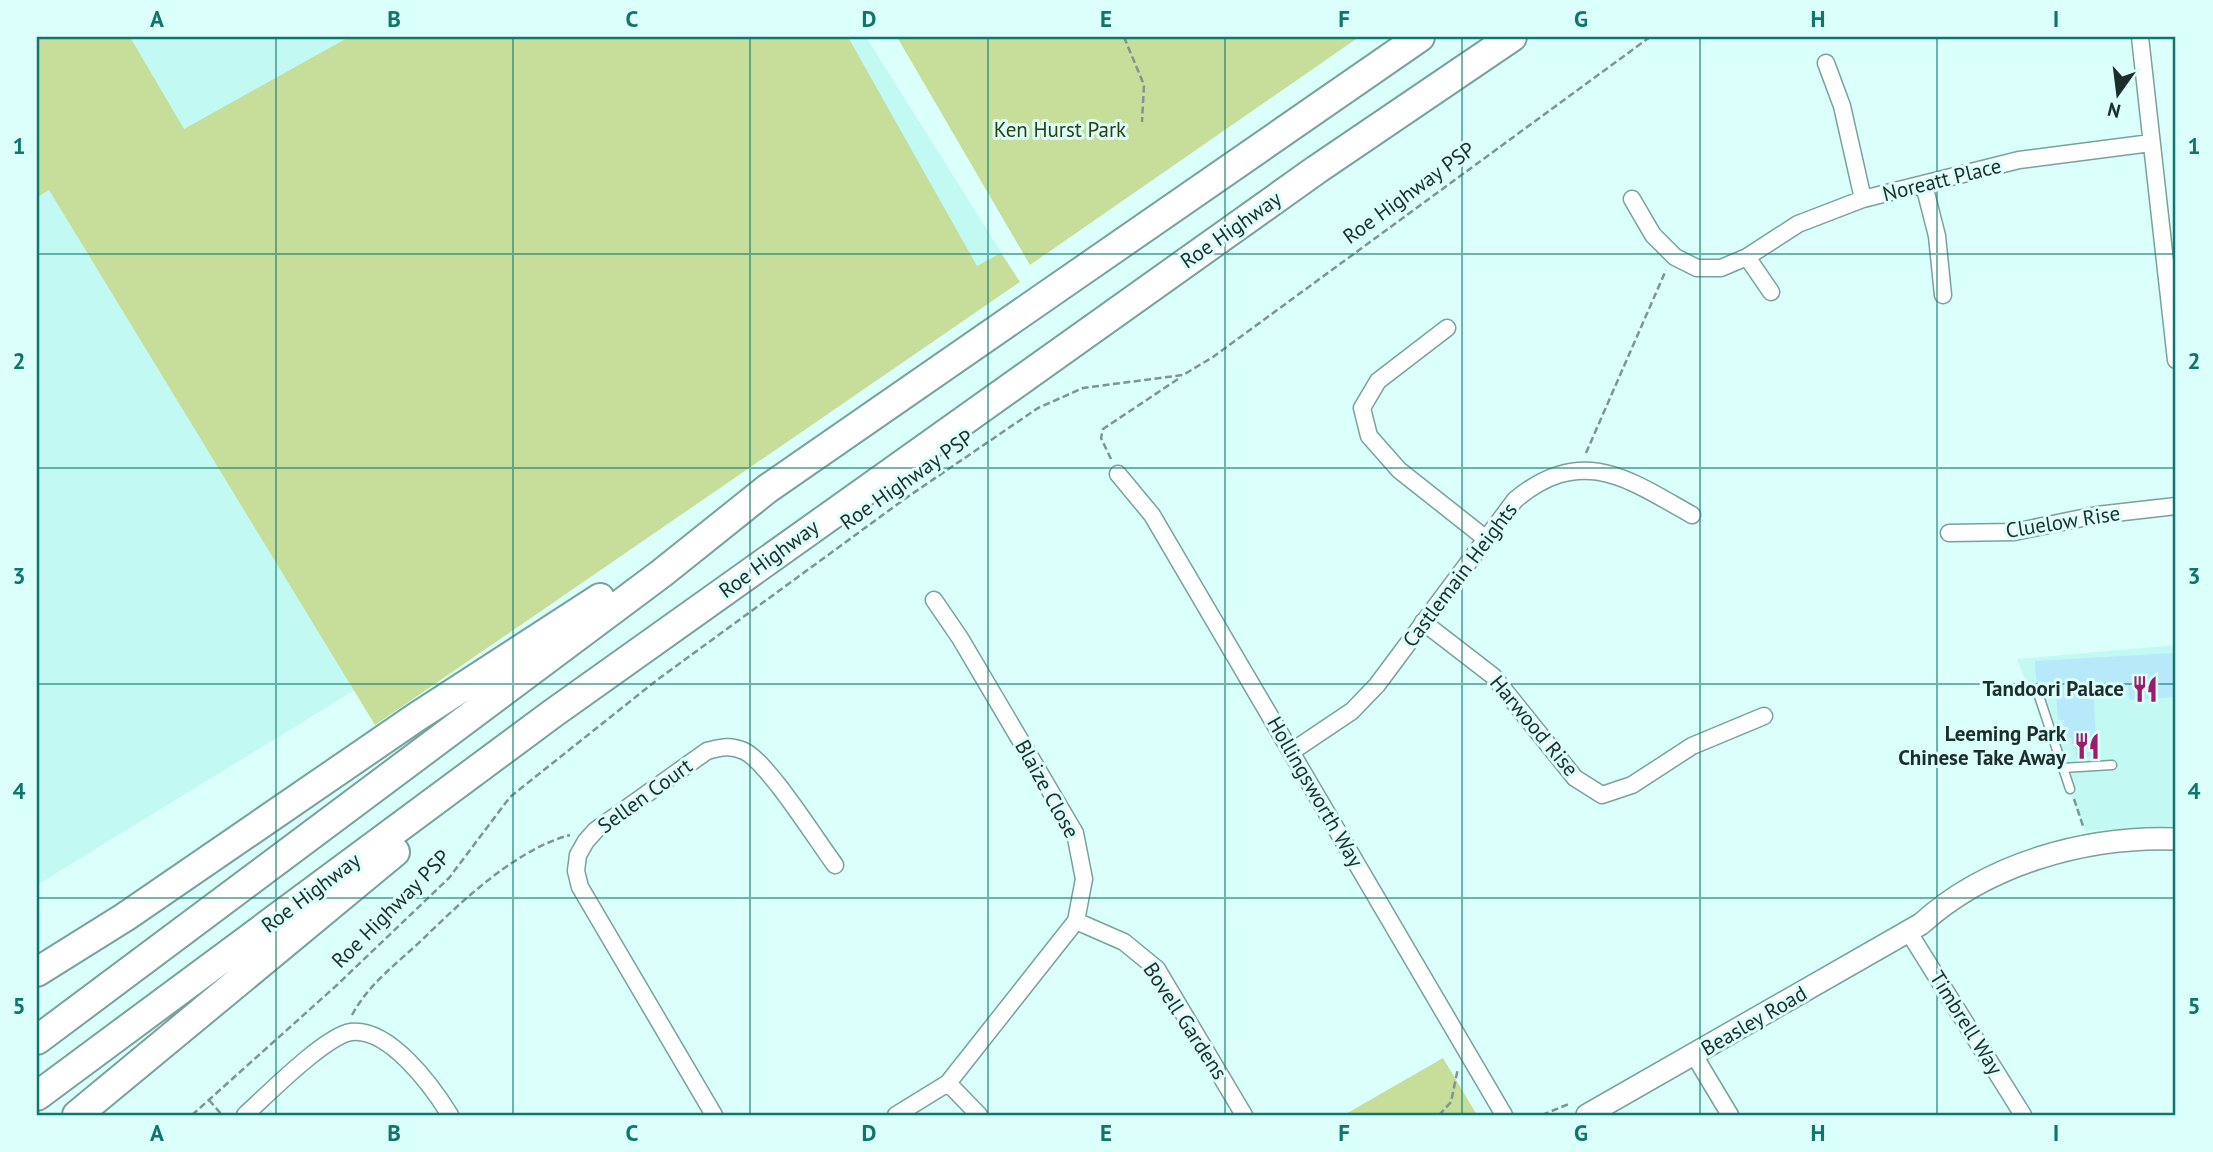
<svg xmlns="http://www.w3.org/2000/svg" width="2213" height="1152" font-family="'PT Sans',sans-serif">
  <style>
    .built { fill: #c2f9f3 }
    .green { fill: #c6de9a }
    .building { fill: #b7e9fa }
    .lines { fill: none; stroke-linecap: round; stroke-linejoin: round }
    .service-casing { stroke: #77a29d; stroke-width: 11 }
    .minor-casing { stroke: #77a29d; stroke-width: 19 }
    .secondary-casing { stroke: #77a29d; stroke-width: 24 }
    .motorway-casing { stroke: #77a29d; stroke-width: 32 }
    .path { stroke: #7c9693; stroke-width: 2.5; stroke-dasharray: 7 3.5; stroke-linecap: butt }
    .service { stroke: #fff; stroke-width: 8 }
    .minor { stroke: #fff; stroke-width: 16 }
    .secondary { stroke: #fff; stroke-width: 21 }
    .motorway { stroke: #fff; stroke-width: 28 }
    .grid { fill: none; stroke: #0f766e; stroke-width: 2; stroke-opacity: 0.55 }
    .labels { text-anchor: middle; stroke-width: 6; stroke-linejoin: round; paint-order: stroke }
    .park-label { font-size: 21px; fill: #313f0d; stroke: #dbfffb }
    .street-label { font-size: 21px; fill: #1c2d2b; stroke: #dbfffb }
    .poi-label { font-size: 21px; font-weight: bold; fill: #1c2d2b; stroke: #dbfffb; text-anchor: end }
    .neatline { fill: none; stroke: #0f766e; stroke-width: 2.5 }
    .grid-label { font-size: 23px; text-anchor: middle; font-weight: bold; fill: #0f766e }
  </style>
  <rect width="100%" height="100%" fill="#dbfffb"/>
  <!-- built -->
  <path class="built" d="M 37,37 L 866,37 L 1020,282 L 37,885 Z
    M 2176,645 L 2176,826 L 2085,831 L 2017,659 Z"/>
  <!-- green -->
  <path class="green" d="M 37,37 L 130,37 L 184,129 L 349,37 L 848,37 L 977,266 L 1001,253 L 1020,282 L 375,725 L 49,190 L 37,197 Z
    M 897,37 L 1359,37 L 1030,265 Z
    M 1443,1058 L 1477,1115 L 1344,1115 Z"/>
  <!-- building -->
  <path class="building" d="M 2176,653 L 2176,697 L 2129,700 L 2128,685 L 2093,687 L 2097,756 L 2076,757 L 2075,744 L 2072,744 L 2071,738 L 2065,739 L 2064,720 L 2058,720 L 2056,692 L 2037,690 L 2035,661 Z"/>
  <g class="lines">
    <defs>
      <path id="service" d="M 2039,696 L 2070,789
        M 2063,768 L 2112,765"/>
      <path id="minor" d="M 2140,37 L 2176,360
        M 1826,63 L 1842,106 L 1863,199
        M 1924,185 L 1937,236 L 1943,295
        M 1632,199 L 1653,235 L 1675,257 L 1697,268 L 1721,268 L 1747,257 L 1798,224 L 1863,199 L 2019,160 L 2151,143
        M 1747,257 L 1771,292
        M 1447,328 L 1378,381 L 1362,408 L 1369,436 L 1399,470 L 1485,538
        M 1118,474 L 1152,515 L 1504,1115
        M 1949,533 L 2014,532 L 2097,515 L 2176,506
        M 1423,622 L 1493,676 L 1575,778 L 1602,795 L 1632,785 L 1692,746 L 1764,716
        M 1291,752 L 1352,711 L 1377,685 L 1515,500 C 1582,444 1628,479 1692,515
        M 1076,921 L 1124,942 L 1157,969 L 1244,1115
        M 1908,931 L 2023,1115
        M 1694,1055 L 1730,1115
        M 948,1083 L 979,1115
        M 245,1115 C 266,1096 325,1036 351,1032 C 389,1027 432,1086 450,1115
        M 714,1115 L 580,887 L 576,871 L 578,855 L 586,841 L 596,830 L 707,751 C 721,747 731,745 744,751 C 767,761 817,841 835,865
        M 896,1115 L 948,1083 L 1076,921 L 1084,879 L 1075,833 L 960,638 L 934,600"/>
      <path id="secondary" d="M 1587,1115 L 1921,924 C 1988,863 2087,836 2176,839"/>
      <path id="motorway" d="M 37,972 L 125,917 L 415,718 L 600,598
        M 37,1040 L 662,573 L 767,489 L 1420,37
        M 37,1096 L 552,714 L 1316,170 L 1512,37
        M 77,1115 L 395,852"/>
    </defs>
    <!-- service casing -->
    <use href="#service" class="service-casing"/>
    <!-- minor casing -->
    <use href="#minor" class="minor-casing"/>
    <!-- secondary casing -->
    <use href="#secondary" class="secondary-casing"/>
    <!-- motorway casing -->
    <use href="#motorway" class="motorway-casing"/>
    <!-- path -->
    <path class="path" d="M 1124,37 L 1144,85 L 1142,122
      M 1586,453 L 1666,270
      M 1111,459 L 1101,438 L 1103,429 L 1181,377
      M 2074,799 L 2083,826
      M 352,1015 C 370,982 398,963 425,937 C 464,899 517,849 570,835
      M 209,1100 L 222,1115
      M 192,1115 L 337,985 L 449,878 L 510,797 L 657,680 L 906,498 L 1038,408 L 1083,388 L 1183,375 L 1213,357 L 1650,37
      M 1439,1115 L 1451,1102 L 1458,1068
      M 1542,1115 L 1571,1103"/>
    <!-- service -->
    <use href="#service" class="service"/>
    <!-- minor -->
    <use href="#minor" class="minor"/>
    <!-- secondary -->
    <use href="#secondary" class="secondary"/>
    <!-- motorway -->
    <use href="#motorway" class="motorway"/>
  </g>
  <!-- grid -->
  <path class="grid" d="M 276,37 L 276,1115M 513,37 L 513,1115M 750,37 L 750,1115M 988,37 L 988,1115M 1225,37 L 1225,1115M 1462,37 L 1462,1115M 1700,37 L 1700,1115M 1937,37 L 1937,1115M 37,254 L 2176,254M 37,468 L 2176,468M 37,684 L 2176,684M 37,898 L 2176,898"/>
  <!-- icons -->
  <defs>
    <symbol id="restaurant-bare" viewBox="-9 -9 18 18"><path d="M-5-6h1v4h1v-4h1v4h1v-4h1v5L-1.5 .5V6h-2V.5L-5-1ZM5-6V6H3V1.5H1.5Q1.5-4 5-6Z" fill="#9d1b6f" stroke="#dbfffb" stroke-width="2.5" paint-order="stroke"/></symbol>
  </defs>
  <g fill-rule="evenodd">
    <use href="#restaurant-bare" x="2126" y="670" width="38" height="38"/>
    <use href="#restaurant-bare" x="2068" y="727" width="38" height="38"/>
  </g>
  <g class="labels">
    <!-- park labels -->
    <g class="park-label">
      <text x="1060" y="137">Ken Hurst Park</text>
    </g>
    <!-- street labels -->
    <g class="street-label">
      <text transform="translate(1942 180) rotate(-14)" y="7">Noreatt Place</text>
      <text transform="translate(1409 193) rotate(-36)" y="7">Roe Highway PSP</text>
      <text transform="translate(1231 230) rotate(-35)" y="7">Roe Highway</text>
      <text transform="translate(907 480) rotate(-35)" y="7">Roe Highway PSP</text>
      <text transform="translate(2063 522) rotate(-9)" y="7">Cluelow Rise</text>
      <text transform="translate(769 559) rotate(-36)" y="7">Roe Highway</text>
      <text transform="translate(1460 575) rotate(-53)" y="7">Castlemain Heights</text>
      <text transform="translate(1534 726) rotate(50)" y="7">Harwood Rise</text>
      <text transform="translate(1047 789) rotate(61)" y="7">Blaize Close</text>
      <text transform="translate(1315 792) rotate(60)" y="7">Hollingsworth Way</text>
      <text transform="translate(645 796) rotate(-36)" y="7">Sellen Court</text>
      <text transform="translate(311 893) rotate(-37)" y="7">Roe Highway</text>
      <text transform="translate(391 909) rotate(-45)" y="7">Roe Highway PSP</text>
      <text transform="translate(1185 1021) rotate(57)" y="7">Bovell Gardens</text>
      <text transform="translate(1754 1021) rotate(-30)" y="7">Beasley Road</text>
      <text transform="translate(1966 1023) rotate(58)" y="7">Timbrell Way</text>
    </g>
    <!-- poi labels -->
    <g class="poi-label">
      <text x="2124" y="696">Tandoori Palace</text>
      <text x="2066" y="741">Leeming Park<tspan x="2066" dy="24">Chinese Take Away</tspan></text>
    </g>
  </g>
  <!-- border -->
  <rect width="2213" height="1152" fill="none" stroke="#dbfffb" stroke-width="77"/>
  <!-- north arrow -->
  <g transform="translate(2118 94) rotate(194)" stroke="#dbfffb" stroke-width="5" paint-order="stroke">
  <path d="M0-5L12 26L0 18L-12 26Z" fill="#1c2d2b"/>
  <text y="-10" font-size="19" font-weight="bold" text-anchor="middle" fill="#1c2d2b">N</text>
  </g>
  <rect x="38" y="38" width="2136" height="1076" class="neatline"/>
  <g class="grid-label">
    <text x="157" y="27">A</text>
    <text x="394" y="27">B</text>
    <text x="632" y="27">C</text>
    <text x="869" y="27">D</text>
    <text x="1106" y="27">E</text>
    <text x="1344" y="27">F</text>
    <text x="1581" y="27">G</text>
    <text x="1818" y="27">H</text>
    <text x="2056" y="27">I</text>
    <text x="19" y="154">1</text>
    <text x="2194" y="154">1</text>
    <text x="19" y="369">2</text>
    <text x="2194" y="369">2</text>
    <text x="19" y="584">3</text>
    <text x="2194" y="584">3</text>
    <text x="19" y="799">4</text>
    <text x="2194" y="799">4</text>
    <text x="19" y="1014">5</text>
    <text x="2194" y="1014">5</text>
    <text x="157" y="1141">A</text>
    <text x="394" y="1141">B</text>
    <text x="632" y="1141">C</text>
    <text x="869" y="1141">D</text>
    <text x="1106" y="1141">E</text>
    <text x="1344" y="1141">F</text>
    <text x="1581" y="1141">G</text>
    <text x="1818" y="1141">H</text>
    <text x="2056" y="1141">I</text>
  </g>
</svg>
